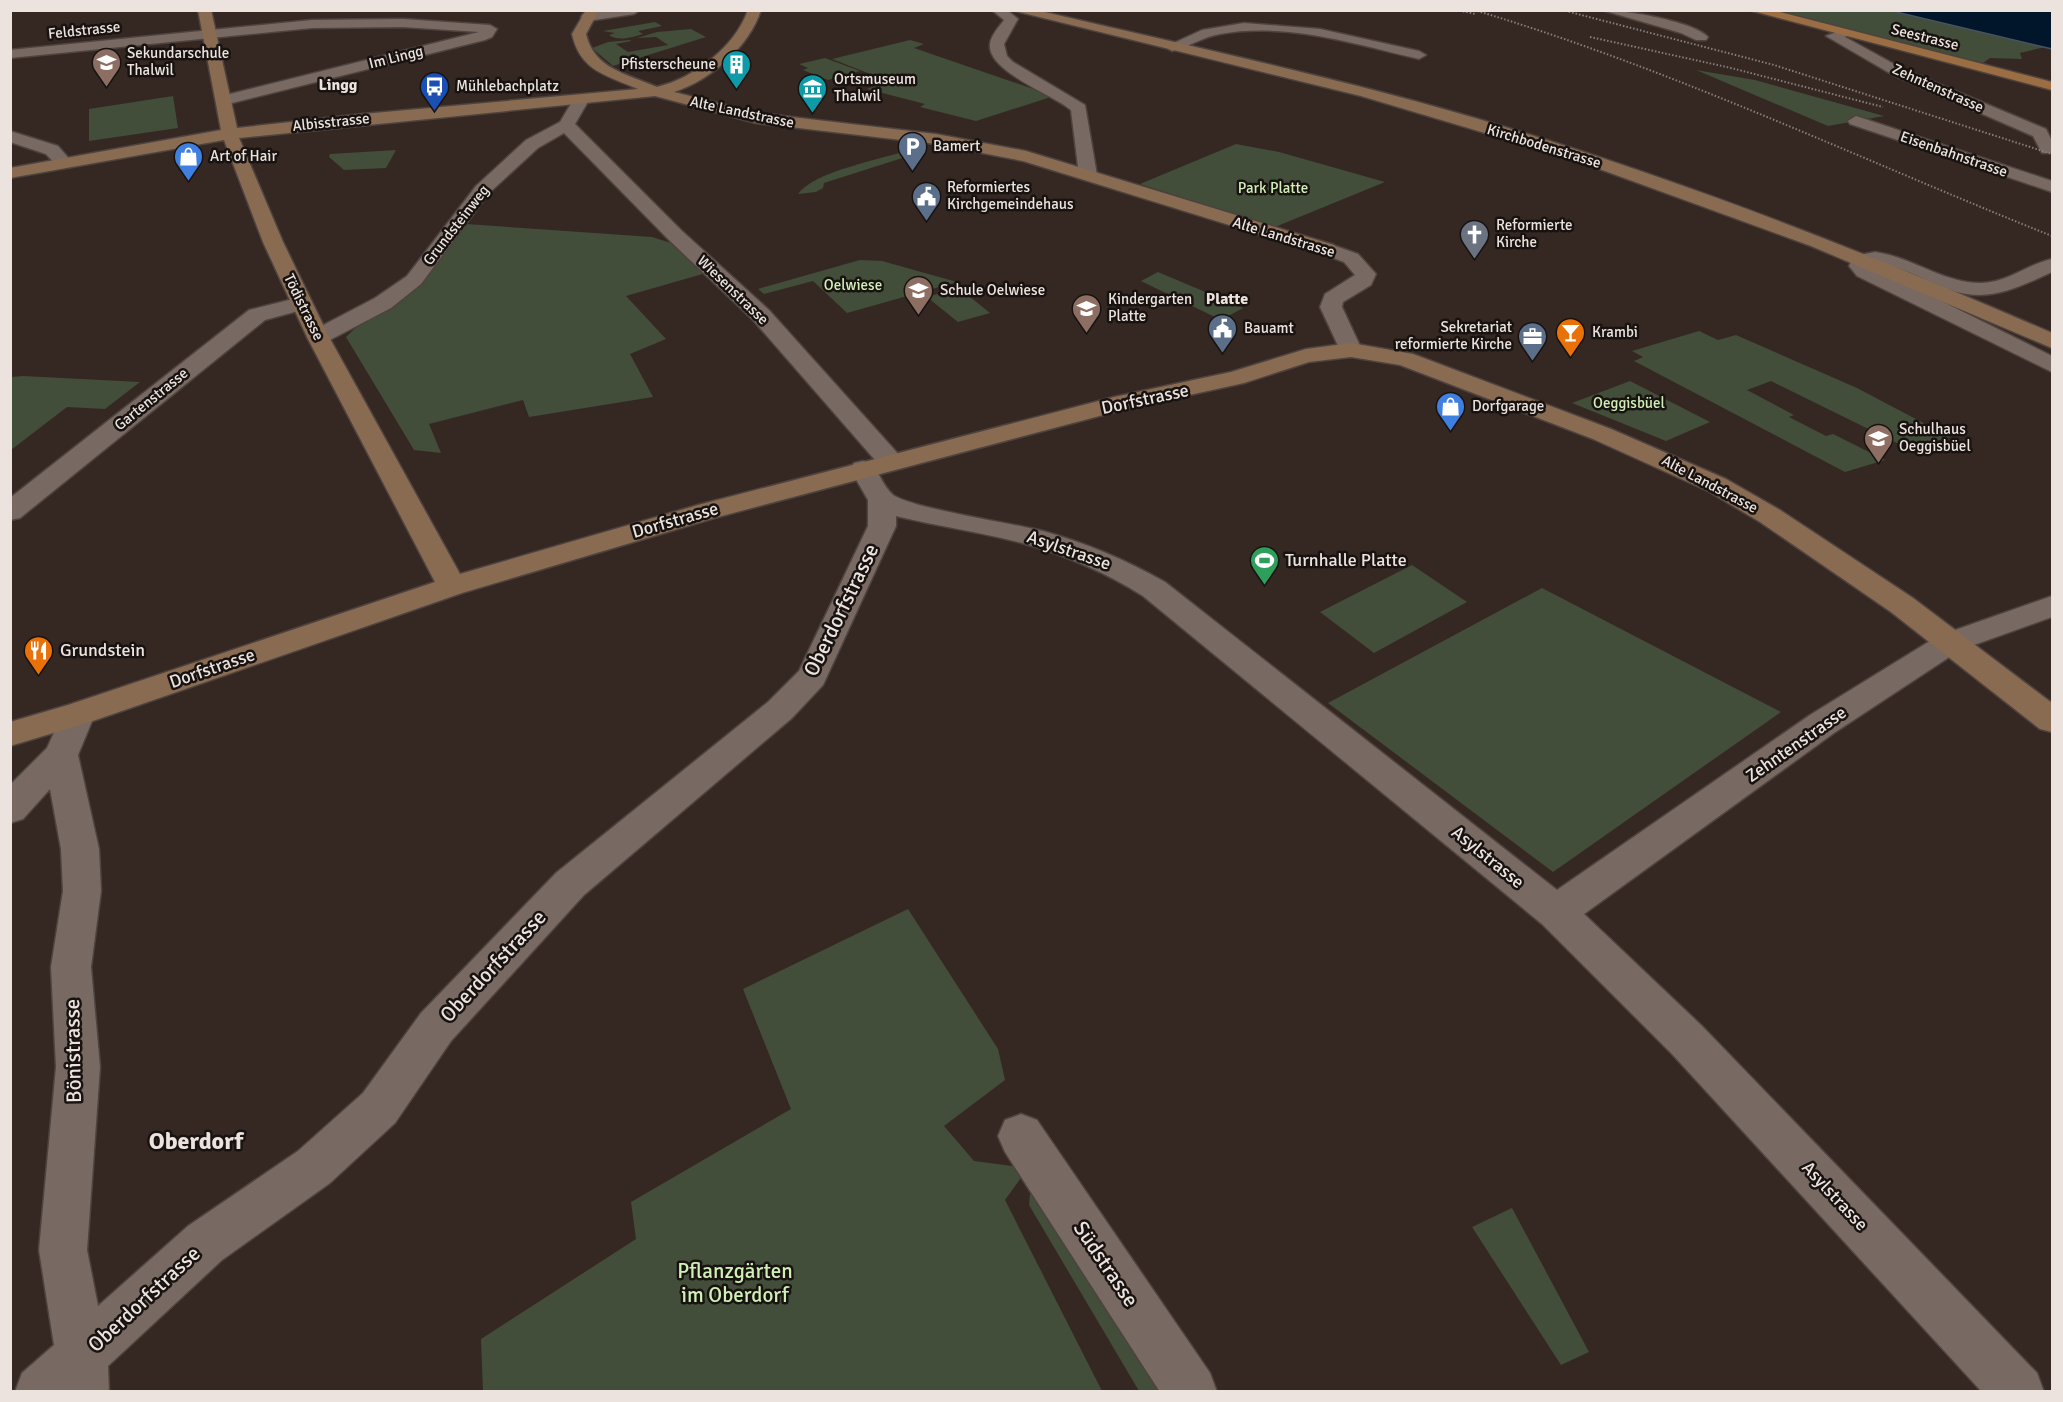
<svg xmlns="http://www.w3.org/2000/svg" width="2063" height="1402" font-family="Signika,sans-serif">
  <style>
    .green { fill: #424d3a }
    .water { fill: #01152b; stroke: #485361; stroke-width: 1.5 }
    .lines { fill: none; stroke-linecap: round; stroke-linejoin: round }
    .street-casing { stroke: #4e433f; stroke-width: 3 }
    .secondary-casing { stroke: #4e433f; stroke-width: 3 }
    .primary-casing { stroke: #4e433f; stroke-width: 3 }
    .street { fill: #786962; fill-rule: evenodd }
    .secondary { fill: #896b52; fill-rule: evenodd }
    .primary { fill: #9b6d42; fill-rule: evenodd }
    .rail { stroke: #897e79; stroke-width: 2; stroke-dasharray: 1.5 2; stroke-linecap: butt }
    .labels { text-anchor: middle; stroke-width: 5; stroke-linejoin: round; paint-order: stroke }
    .far-street-label { font-size: 15px; fill: #ece3df; stroke: #181310 }
    .far-poi-label { font-size: 15px; fill: #ece3df; stroke: #181310; text-anchor: start }
    .far-park-label { font-size: 15px; fill: #d0f0b7; stroke: #181310 }
    .far-neighbourhood-label { font-size: 16px; font-weight: bold; fill: #ece3df; stroke: #181310 }
    .street-label { font-size: 18px; fill: #ece3df; stroke: #181310 }
    .poi-label { font-size: 18px; fill: #ece3df; stroke: #181310; text-anchor: start }
    .near-street-label { font-size: 21px; fill: #ece3df; stroke: #181310 }
    .near-park-label { font-size: 21px; fill: #d0f0b7; stroke: #181310 }
    .near-neighbourhood-label { font-size: 24px; font-weight: bold; fill: #ece3df; stroke: #181310 }
  </style>
  <rect width="100%" height="100%" fill="#352823"/>
  <!-- green -->
  <path class="green" d="M 1762,11 L 1892,11 L 2045,47 L 2020,53 L 2022,59 L 1990,58 L 1983,63 Z
    M 655,22 L 662,26 L 638,31 L 643,34 C 633,37 619,42 609,35 L 615,33 L 603,31 Z
    M 691,29 L 706,37 L 613,66 L 592,48 L 608,42 L 630,40 L 631,41 L 616,44 L 628,52 L 668,45 L 656,37 L 637,38 L 657,32 Z
    M 910,40 L 924,44 L 914,48 L 1054,96 L 976,121 L 920,107 L 925,104 L 867,89 L 888,81 L 832,59 Z
    M 825,58 L 860,71 L 828,80 L 803,70 L 808,68 L 799,64 Z
    M 1696,70 L 1755,80 L 1884,116 L 1828,126 Z
    M 173,96 L 178,128 L 89,141 L 89,109 Z
    M 1236,144 L 1279,152 L 1385,182 L 1275,227 L 1140,184 Z
    M 396,150 L 386,168 L 344,170 L 329,157 L 330,154 Z
    M 910,150 L 918,153 L 824,183 L 823,188 L 816,192 L 798,194 C 813,172 881,159 910,150 Z
    M 466,224 L 652,237 L 671,243 L 706,273 L 626,296 L 666,339 L 630,354 L 653,397 L 529,417 L 523,400 L 429,424 L 441,453 L 414,450 L 346,337 C 364,318 388,309 408,293 C 432,275 448,248 466,224 Z
    M 860,260 L 882,261 L 957,282 L 847,313 L 813,281 L 764,294 L 758,289 Z
    M 1158,272 L 1243,308 L 1221,320 L 1141,281 Z
    M 959,288 L 990,313 L 958,322 L 927,297 Z
    M 1699,331 L 1718,340 L 1736,335 L 1857,388 L 1950,437 L 1909,449 L 1771,381 L 1747,390 L 1794,415 L 1789,417 L 1826,436 L 1833,434 L 1885,460 L 1845,472 L 1634,361 L 1643,357 L 1632,351 Z
    M 23,376 L 140,382 L 105,409 L 67,407 L 11,450 L 11,377 Z
    M 1630,381 L 1710,422 L 1666,441 L 1572,403 Z
    M 1412,565 L 1467,602 L 1374,653 L 1320,612 Z
    M 1542,588 L 1781,712 L 1553,872 L 1328,703 Z
    M 908,909 L 998,1049 L 1005,1080 L 944,1126 L 974,1161 L 1028,1168 L 1005,1200 L 1102,1391 L 483,1391 L 481,1339 L 636,1239 L 631,1202 L 791,1109 L 743,989 Z
    M 1041,1188 L 1166,1391 L 1139,1391 L 1029,1205 L 1030,1194 Z
    M 1512,1208 L 1589,1352 L 1561,1365 L 1472,1227 Z"/>
  <!-- water -->
  <path class="water" d="M 1892,11 L 2052,11 L 2052,49 Z"/>
  <g class="lines">
    <defs>
      <path id="street" d="M 605,10 L 640,10 L 634,14 L 588,21 L 581,17 L 583,14 Z
        M 992,10 L 1007,10 L 1018,19 L 1004,44 L 1007,56 L 1013,62 L 1085,105 L 1097,175 L 1094,179 L 1082,179 L 1079,175 L 1071,110 C 1053,94 987,72 990,44 C 991,35 999,27 1004,20 Z
        M 1602,10 C 1624,10 1693,21 1708,37 L 1706,40 L 1696,40 L 1681,33 Z
        M 403,19 L 490,25 L 497,29 L 492,37 L 485,40 L 224,105 L 218,103 L 216,100 L 218,97 L 479,32 L 403,27 L 312,28 L 10,58 L 10,50 L 312,20 Z
        M 1244,23 L 1320,29 L 1419,51 L 1426,55 L 1419,59 C 1354,44 1287,22 1220,34 C 1203,37 1188,47 1172,51 L 1165,47 L 1202,30 Z
        M 1845,29 L 1852,33 L 1845,37 L 1903,69 L 2046,129 L 2052,141 L 2052,153 L 2042,153 L 2033,136 L 1893,75 L 1826,36 Z
        M 581,95 L 589,100 L 575,124 L 682,231 L 769,310 L 900,456 L 904,462 L 900,468 L 891,470 L 882,468 L 753,320 L 668,239 L 564,133 L 538,148 L 488,194 L 421,284 L 391,308 L 326,342 L 310,342 L 307,337 L 310,332 L 375,298 L 407,276 L 476,186 L 526,140 L 560,122 L 575,97 Z
        M 1856,116 L 2052,181 L 2052,192 L 1850,124 L 1848,121 Z
        M 10,131 L 58,146 L 72,162 L 63,167 L 57,166 L 46,154 L 10,142 Z
        M 1327,243 L 1358,254 L 1376,274 L 1371,285 L 1343,302 L 1342,307 L 1362,350 L 1359,355 L 1343,355 L 1340,350 L 1320,307 L 1325,294 L 1355,275 L 1344,262 L 1320,253 L 1317,249 L 1320,245 Z
        M 1875,252 C 1912,257 1945,284 1982,283 C 2008,282 2028,264 2052,259 L 2052,272 C 2026,284 1997,299 1967,294 C 1939,291 1895,258 1869,265 L 2052,356 L 2052,372 L 1857,276 L 1849,266 L 1854,256 Z
        M 301,297 L 309,298 L 312,303 L 309,308 L 265,320 L 20,518 L 10,520 L 10,498 L 249,310 Z
        M 863,461 L 872,463 C 879,473 884,487 892,494 C 905,507 1016,524 1043,531 C 1086,543 1126,560 1165,582 L 1557,890 L 1810,715 L 1938,636 L 2052,596 L 2052,617 L 1960,650 L 1834,733 L 1584,914 L 1702,1026 L 2037,1373 L 2044,1392 L 1982,1392 L 1672,1054 L 1542,924 L 1143,596 C 1105,572 1065,555 1022,543 C 980,532 937,526 896,516 L 896,526 L 823,685 L 792,718 L 584,895 L 451,1041 L 395,1123 L 330,1183 L 222,1260 L 108,1366 L 109,1392 L 15,1392 L 22,1373 L 54,1345 L 39,1250 L 56,1067 L 51,967 L 63,891 L 61,849 L 50,789 L 23,819 L 10,823 L 10,785 L 47,748 L 66,706 L 78,702 L 90,706 L 95,714 L 78,755 L 99,849 L 101,891 L 91,967 L 100,1067 L 87,1250 L 98,1306 L 188,1226 L 298,1151 L 363,1093 L 421,1013 L 556,873 L 768,702 L 799,671 L 868,526 L 868,500 L 850,469 L 854,463 Z
        M 1021,1114 L 1037,1120 L 1210,1373 L 1217,1392 L 1160,1392 L 1005,1152 L 998,1136 L 1005,1120 Z"/>
      <path id="secondary" d="M 198,10 L 211,10 L 237,128 L 363,114 L 638,89 C 606,75 580,71 572,34 L 586,10 L 599,10 L 586,34 C 594,69 627,74 657,87 C 694,78 735,47 748,10 L 761,10 C 749,47 711,80 674,92 L 757,113 L 936,134 L 1026,151 L 1334,245 L 1337,249 L 1334,253 L 1320,253 L 1023,161 L 936,144 L 756,123 L 655,96 L 239,138 L 283,242 L 329,337 L 460,574 L 698,505 L 1114,397 L 1231,372 L 1306,349 L 1351,343 L 1413,354 L 1611,429 L 1726,479 L 1780,510 L 1913,598 L 2052,703 L 2052,732 L 2040,729 L 1891,612 L 1760,522 L 1708,491 L 1593,439 L 1400,365 L 1351,357 L 1309,362 L 1244,383 L 1126,409 L 718,517 L 462,593 L 90,722 L 10,746 L 10,722 L 68,705 L 435,582 L 307,337 L 263,242 L 224,140 L 10,178 L 10,168 L 221,130 Z
        M 1011,10 L 1036,10 C 1192,47 1351,80 1505,127 C 1692,184 1873,255 2052,333 L 2052,348 L 1811,246 L 1572,159 L 1361,96 Z"/>
      <path id="primary" d="M 1749,10 L 1772,10 L 2052,82 L 2052,90 Z"/>
    </defs>
    <!-- street casing -->
    <use href="#street" class="street-casing"/>
    <!-- secondary casing -->
    <use href="#secondary" class="secondary-casing"/>
    <!-- primary casing -->
    <use href="#primary" class="primary-casing"/>
    <!-- street -->
    <use href="#street" class="street"/>
    <!-- secondary -->
    <use href="#secondary" class="secondary"/>
    <!-- primary -->
    <use href="#primary" class="primary"/>
    <!-- rail -->
    <path class="rail" d="M 1456,10 L 1476,14
      M 1474,10 C 1673,69 1859,159 2052,236
      M 1562,10 L 1774,65 L 2052,154
      M 1590,37 L 1731,68 L 1883,107"/>
  </g>
  <!-- icons -->
  <defs>
    <symbol id="school-pin" viewBox="-11 -11 22 30"><path d="M0 17L-7.5 6A9.5 9.5 0 1 1 7.5 6Z" fill="#8d6e63" stroke="#181310"/><path d="M0-5L7-2L0 1L-7-2ZM-4 1L0 2.5L4 1V4Q0 6-4 4Z" fill="#fff"/></symbol>
    <symbol id="building-pin" viewBox="-11 -11 22 30"><path d="M0 17L-7.5 6A9.5 9.5 0 1 1 7.5 6Z" fill="#0f9aa8" stroke="#181310"/><path d="M-4-6H4V6H1V3H-1V6H-4ZM-2.5-4.3h1.7v1.8h-1.7ZM.8-4.3h1.7v1.8H.8ZM-2.5-1h1.7V.8h-1.7ZM.8-1h1.7V.8H.8Z" fill="#fff"/></symbol>
    <symbol id="bus-pin" viewBox="-11 -11 22 30"><path d="M0 17L-7.5 6A9.5 9.5 0 1 1 7.5 6Z" fill="#1a4fb4" stroke="#181310"/><path d="M-5-6H5V4H4V6H2V4H-2V6H-4V4H-5ZM-3.5-4V0h7V-4ZM-3.5 1.2v1.5H-2V1.2ZM2 1.2v1.5H3.5V1.2Z" fill="#fff"/></symbol>
    <symbol id="museum-pin" viewBox="-11 -11 22 30"><path d="M0 17L-7.5 6A9.5 9.5 0 1 1 7.5 6Z" fill="#0f9aa8" stroke="#181310"/><path d="M0-6L6-3V-2H-6V-3ZM-5-1h2V3h-2ZM-1-1h2V3h-2ZM3-1h2V3H3ZM-6 4H6V6H-6Z" fill="#fff"/></symbol>
    <symbol id="parking-pin" viewBox="-11 -11 22 30"><path d="M0 17L-7.5 6A9.5 9.5 0 1 1 7.5 6Z" fill="#5c6f8a" stroke="#181310"/><path d="M-3.5-5.5H1a3.5 3.5 0 0 1 0 7H-1V5.5H-3.5ZM-1-3.4V-.6H.8a1.4 1.4 0 0 0 0-2.8Z" fill="#fff"/></symbol>
    <symbol id="shop-pin" viewBox="-11 -11 22 30"><path d="M0 17L-7.5 6A9.5 9.5 0 1 1 7.5 6Z" fill="#3f7fe0" stroke="#181310"/><path d="M-5-2.5h2.3a2.7 3.5 0 0 1 5.4 0H5L5.5 6h-11ZM-1.5-2.5h3a1.5 2.3 0 0 0-3 0Z" fill="#fff"/></symbol>
    <symbol id="civic-pin" viewBox="-11 -11 22 30"><path d="M0 17L-7.5 6A9.5 9.5 0 1 1 7.5 6Z" fill="#5c6f8a" stroke="#181310"/><path d="M-.6-6.5H3V-4.5H.6V-3L4-1V1h2V6H-6V1h2V-1L-.6-3ZM-1.2 2.5V6h2.4V2.5Z" fill="#fff"/></symbol>
    <symbol id="church-pin" viewBox="-11 -11 22 30"><path d="M0 17L-7.5 6A9.5 9.5 0 1 1 7.5 6Z" fill="#6b7280" stroke="#181310"/><path d="M-1.2-6h2.4v3.5h3.3v2.4h-3.3V6h-2.4V-.1h-3.3v-2.4h3.3Z" fill="#fff"/></symbol>
    <symbol id="bar-pin" viewBox="-11 -11 22 30"><path d="M0 17L-7.5 6A9.5 9.5 0 1 1 7.5 6Z" fill="#e8710a" stroke="#181310"/><path d="M-6-5H6L.8 .8V4.5H3.5V6h-7V4.5H-.8V.8Z" fill="#fff"/></symbol>
    <symbol id="office-pin" viewBox="-11 -11 22 30"><path d="M0 17L-7.5 6A9.5 9.5 0 1 1 7.5 6Z" fill="#5c6f8a" stroke="#181310"/><path d="M-6-3h4V-5.5h4V-3h4V5H-6ZM-1-4.5V-3h2v-1.5ZM-6 0V1H6V0Z" fill="#fff"/></symbol>
    <symbol id="stadium-pin" viewBox="-11 -11 22 30"><path d="M0 17L-7.5 6A9.5 9.5 0 1 1 7.5 6Z" fill="#2e9e5b" stroke="#181310"/><path d="M0-5a6.5 5 0 1 0 0 10a6.5 5 0 1 0 0-10ZM-3.5-1.8h7v3.6h-7Z" fill="#fff"/></symbol>
    <symbol id="restaurant-pin" viewBox="-11 -11 22 30"><path d="M0 17L-7.5 6A9.5 9.5 0 1 1 7.5 6Z" fill="#e8710a" stroke="#181310"/><path d="M-5-6h1v4h1v-4h1v4h1v-4h1v5L-1.5 .5V6h-2V.5L-5-1ZM5-6V6H3V1.5H1.5Q1.5-4 5-6Z" fill="#fff"/></symbol>
  </defs>
  <g fill-rule="evenodd">
    <use href="#school-pin" x="90" y="46" width="33" height="45"/>
    <use href="#building-pin" x="720" y="48" width="33" height="45"/>
    <use href="#bus-pin" x="418" y="70" width="33" height="45"/>
    <use href="#museum-pin" x="796" y="72" width="33" height="45"/>
    <use href="#parking-pin" x="896" y="130" width="33" height="45"/>
    <use href="#shop-pin" x="172" y="140" width="33" height="45"/>
    <use href="#civic-pin" x="910" y="180" width="33" height="45"/>
    <use href="#church-pin" x="1458" y="218" width="33" height="45"/>
    <use href="#school-pin" x="902" y="274" width="33" height="45"/>
    <use href="#school-pin" x="1070" y="292" width="33" height="45"/>
    <use href="#civic-pin" x="1206" y="312" width="33" height="45"/>
    <use href="#bar-pin" x="1554" y="316" width="33" height="45"/>
    <use href="#office-pin" x="1516" y="320" width="33" height="45"/>
    <use href="#shop-pin" x="1434" y="390" width="33" height="45"/>
    <use href="#school-pin" x="1862" y="422" width="33" height="45"/>
    <use href="#stadium-pin" x="1248" y="544" width="33" height="45"/>
    <use href="#restaurant-pin" x="22" y="634" width="33" height="45"/>
  </g>
  <g class="labels">
    <!-- far-street labels -->
    <g class="far-street-label">
      <text transform="translate(84 30) rotate(-6)" y="5">Feldstrasse</text>
      <text transform="translate(1925 37) rotate(14)" y="5">Seestrasse</text>
      <text transform="translate(396 57) rotate(-14)" y="5">Im Lingg</text>
      <text transform="translate(1938 88) rotate(24)" y="5">Zehntenstrasse</text>
      <text transform="translate(742 112) rotate(12)" y="5">Alte Landstrasse</text>
      <text transform="translate(331 122) rotate(-6)" y="5">Albisstrasse</text>
      <text transform="translate(1544 146) rotate(17)" y="5">Kirchbodenstrasse</text>
      <text transform="translate(1954 154) rotate(19)" y="5">Eisenbahnstrasse</text>
      <text transform="translate(456 225) rotate(-52)" y="5">Grundsteinweg</text>
      <text transform="translate(1284 237) rotate(17)" y="5">Alte Landstrasse</text>
      <text transform="translate(733 290) rotate(44)" y="5">Wiesenstrasse</text>
      <text transform="translate(304 307) rotate(64)" y="5">Tödistrasse</text>
      <text transform="translate(151 399) rotate(-39)" y="5">Gartenstrasse</text>
      <text transform="translate(1710 484) rotate(28)" y="5">Alte Landstrasse</text>
    </g>
    <!-- far-poi labels -->
    <g class="far-poi-label">
      <text x="127" y="58">Sekundarschule<tspan x="127" dy="17">Thalwil</tspan></text>
      <text x="716" y="69" text-anchor="end">Pfisterscheune</text>
      <text x="834" y="84">Ortsmuseum<tspan x="834" dy="17">Thalwil</tspan></text>
      <text x="456" y="91">Mühlebachplatz</text>
      <text x="933" y="151">Bamert</text>
      <text x="210" y="161">Art of Hair</text>
      <text x="947" y="192">Reformiertes<tspan x="947" dy="17">Kirchgemeindehaus</tspan></text>
      <text x="1496" y="230">Reformierte<tspan x="1496" dy="17">Kirche</tspan></text>
      <text x="940" y="295">Schule Oelwiese</text>
      <text x="1108" y="304">Kindergarten<tspan x="1108" dy="17">Platte</tspan></text>
      <text x="1512" y="332" text-anchor="end">Sekretariat<tspan x="1512" dy="17">reformierte Kirche</tspan></text>
      <text x="1244" y="333">Bauamt</text>
      <text x="1592" y="337">Krambi</text>
      <text x="1472" y="411">Dorfgarage</text>
      <text x="1899" y="434">Schulhaus<tspan x="1899" dy="17">Oeggisbüel</tspan></text>
    </g>
    <!-- far-park labels -->
    <g class="far-park-label">
      <text x="1273" y="193">Park Platte</text>
      <text x="853" y="290">Oelwiese</text>
      <text x="1629" y="408">Oeggisbüel</text>
    </g>
    <!-- far-neighbourhood labels -->
    <g class="far-neighbourhood-label">
      <text x="338" y="90">Lingg</text>
      <text x="1227" y="304">Platte</text>
    </g>
    <!-- street labels -->
    <g class="street-label">
      <text transform="translate(1145 399) rotate(-12)" y="6">Dorfstrasse</text>
      <text transform="translate(675 520) rotate(-16)" y="6">Dorfstrasse</text>
      <text transform="translate(1069 550) rotate(19)" y="6">Asylstrasse</text>
      <text transform="translate(212 668) rotate(-19)" y="6">Dorfstrasse</text>
      <text transform="translate(1796 744) rotate(-35)" y="6">Zehntenstrasse</text>
      <text transform="translate(1488 857) rotate(39)" y="6">Asylstrasse</text>
      <text transform="translate(1835 1196) rotate(47)" y="6">Asylstrasse</text>
    </g>
    <!-- poi labels -->
    <g class="poi-label">
      <text x="1285" y="566">Turnhalle Platte</text>
      <text x="60" y="656">Grundstein</text>
    </g>
    <!-- near-street labels -->
    <g class="near-street-label">
      <text transform="translate(841 610) rotate(-64)" y="7">Oberdorfstrasse</text>
      <text transform="translate(493 966) rotate(-47)" y="7">Oberdorfstrasse</text>
      <text transform="translate(73 1051) rotate(-91)" y="7">Bönistrasse</text>
      <text transform="translate(1106 1264) rotate(56)" y="7">Südstrasse</text>
      <text transform="translate(144 1299) rotate(-43)" y="7">Oberdorfstrasse</text>
    </g>
    <!-- near-park labels -->
    <g class="near-park-label">
      <text x="735" y="1278">Pflanzgärten<tspan x="735" dy="24">im Oberdorf</tspan></text>
    </g>
    <!-- near-neighbourhood labels -->
    <g class="near-neighbourhood-label">
      <text x="196" y="1149">Oberdorf</text>
    </g>
  </g>
  <!-- border -->
  <rect width="2063" height="1402" fill="none" stroke="#ece3df" stroke-width="24"/>
</svg>
